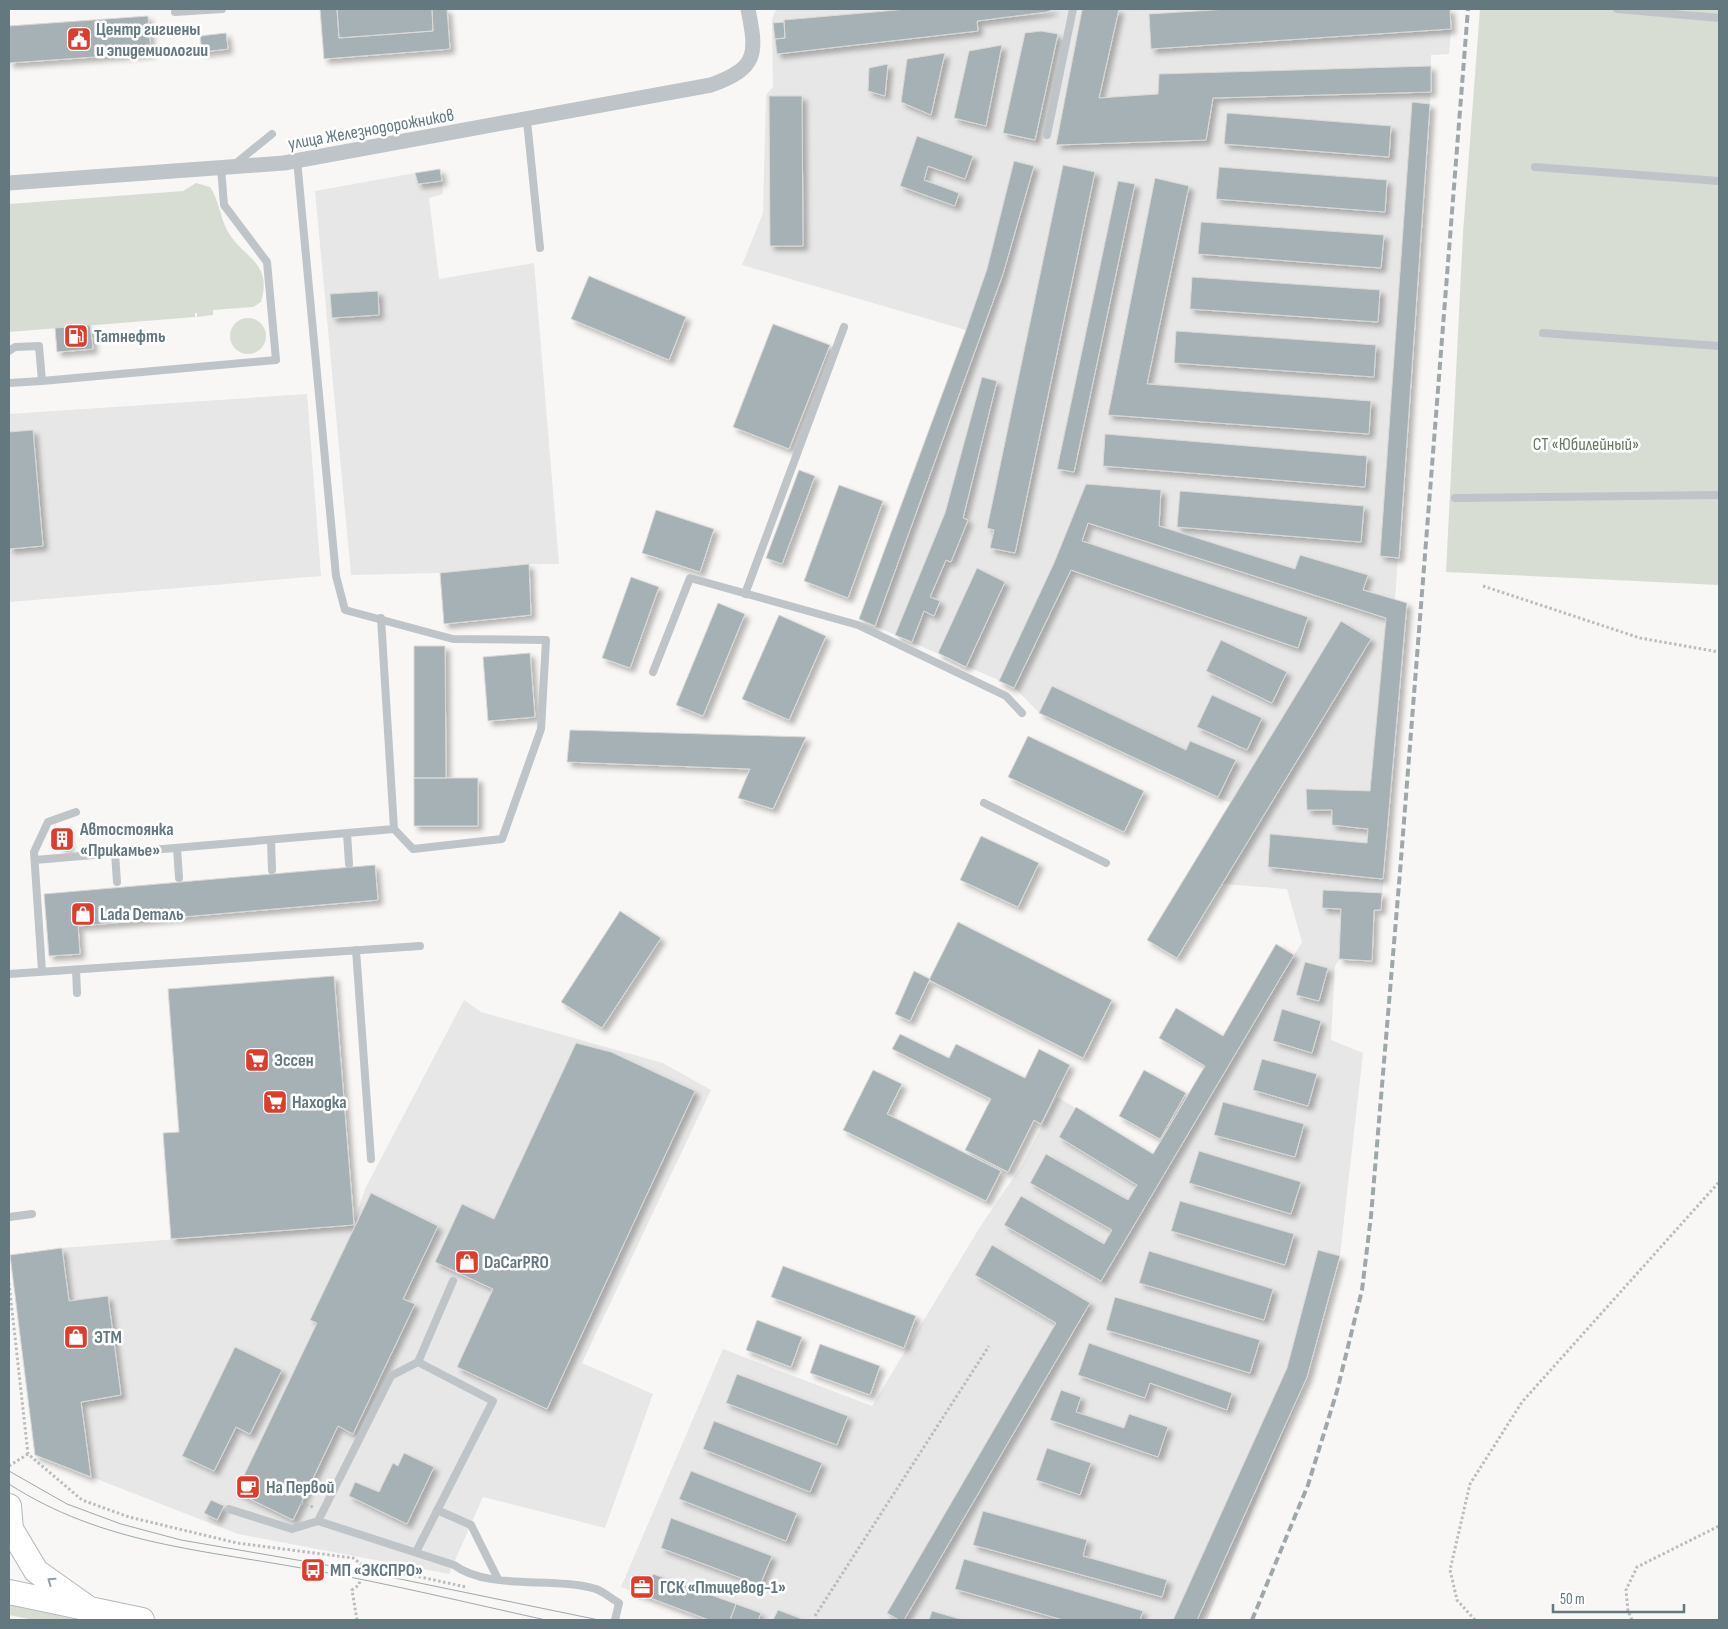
<svg xmlns="http://www.w3.org/2000/svg" width="1728" height="1629" font-family="'Sofia Sans Condensed',sans-serif">
  <style>
    .built { fill: #e6e7e6 }
    .green { fill: #d8ddd4 }
    .building { fill: #a5b1b4; stroke: #d9d9d7; filter: url(#shadow) }
    .lines { fill: none; stroke-linecap: round; stroke-linejoin: round }
    .primary-casing { stroke: #b2b8bb; stroke-width: 26 }
    .path { stroke: #b9bdbf; stroke-width: 3; stroke-dasharray: 2.5 2.5; stroke-linecap: butt }
    .service { stroke: #bec4c7; stroke-width: 8 }
    .minor { stroke: #bec4c7; stroke-width: 15 }
    .primary { stroke: #fff; stroke-width: 24 }
    .tram { stroke: #9ea8ab; stroke-width: 1 }
    .rail { stroke: #9ea8ab; stroke-width: 4; stroke-dasharray: 8 4; stroke-linecap: butt }
    .oneway { stroke: #92a0a5 }
    .labels { text-anchor: middle; stroke-width: 5; stroke-linejoin: round; paint-order: stroke }
    .poi-label { font-size: 18px; font-weight: bold; fill: #63787f; stroke: #fff; text-anchor: start }
    .street-label { font-size: 18px; fill: #63787f; stroke: #fff }
    .park-label { font-size: 18px; fill: #697862; stroke: #fff }
  </style>
  <defs>
    <filter id="shadow"><feDropShadow dx="4.5" dy="4.5" stdDeviation="2.5" flood-color="#0004"/></filter>
  </defs>
  <rect width="100%" height="100%" fill="#f8f7f5"/>
  <!-- built -->
  <path class="built" d="M 776,9 L 1450,9 L 1451,29 L 1449,54 L 1431,55 L 1430,104 L 1395,599 L 1407,603 L 1381,910 L 1374,910 L 1372,961 L 1340,959 L 1335,966 L 1331,1040 L 1363,1053 L 1340,1255 L 1308,1376 L 1207,1620 L 709,1620 L 621,1587 L 723,1349 L 872,1406 L 980,1227 L 1022,1165 L 1057,1097 L 1154,1154 L 1205,1066 L 1159,1038 L 1176,1008 L 1223,1036 L 1276,944 L 1294,955 L 1302,942 L 1287,889 L 1222,884 L 1177,958 L 1147,940 L 1230,803 L 1039,713 L 1014,687 L 859,619 L 966,330 L 742,265 L 763,213 L 766,95 L 773,87 L 772,20 Z
    M 415,173 L 418,184 L 442,181 L 443,194 L 429,198 L 439,279 L 534,263 L 559,564 L 529,564 L 440,573 L 351,575 L 315,191 Z
    M 307,394 L 321,576 L 9,602 L 9,414 Z
    M 464,1000 L 481,1012 L 663,1063 L 711,1090 L 582,1363 L 653,1394 L 605,1528 L 483,1497 L 449,1574 L 238,1534 L 35,1455 L 10,1255 L 62,1248 L 353,1225 L 365,1189 Z"/>
  <!-- green -->
  <path class="green" d="M 1480,9 L 1719,9 L 1719,585 L 1446,572 L 1463,233 Z
    M 196,183 L 210,187 C 219,200 220,217 227,230 C 243,259 273,261 261,302 L 253,307 L 213,310 L 213,315 L 197,317 L 197,313 L 195,313 L 195,317 L 9,332 L 9,204 L 183,191 Z
    M230 336a18 18 0 1 1 36 0a18 18 0 1 1-36 0Z
    M 9,1605 L 78,1620 L 34,1620 L 9,1615 Z"/>
  <!-- building -->
  <path class="building" d="M 320,9 L 337,9 L 339,38 L 433,31 L 432,9 L 447,9 L 450,49 L 324,59 Z
    M 337,9 L 432,9 L 433,31 L 339,38 Z
    M 908,9 L 1054,9 L 1047,12 L 977,21 L 978,31 L 777,54 L 775,39 L 785,38 L 784,20 Z
    M 1088,9 L 1119,9 L 1099,98 L 1158,94 L 1159,74 L 1431,66 L 1431,92 L 1213,98 L 1206,140 L 1056,145 L 1082,10 Z
    M 1228,9 L 1450,9 L 1451,29 L 1151,49 L 1149,14 Z
    M 148,16 L 151,53 L 9,63 L 9,26 Z
    M 784,22 L 785,38 L 775,39 L 773,23 Z
    M 1041,31 L 1058,34 L 1035,140 L 1003,133 L 1025,33 Z
    M 226,33 L 228,49 L 202,52 L 200,36 Z
    M 1002,45 L 986,126 L 954,118 L 969,51 Z
    M 945,53 L 931,115 L 901,102 L 907,59 Z
    M 888,64 L 885,96 L 868,91 L 869,68 Z
    M 769,96 L 802,96 L 803,246 L 770,246 Z
    M 1412,102 L 1430,104 L 1399,558 L 1380,556 Z
    M 1227,113 L 1391,126 L 1389,157 L 1224,144 Z
    M 917,136 L 973,156 L 965,179 L 928,166 L 924,180 L 959,193 L 955,206 L 900,186 Z
    M 1014,161 L 1034,166 L 1003,274 L 875,626 L 859,619 L 966,330 L 987,269 Z
    M 1063,165 L 1095,172 L 1015,553 L 990,548 L 994,530 L 987,528 Z
    M 1219,167 L 1387,180 L 1385,212 L 1216,199 Z
    M 440,169 L 442,181 L 418,184 L 415,173 Z
    M 1155,178 L 1189,186 L 1147,384 L 1371,401 L 1369,434 L 1108,415 Z
    M 1118,181 L 1135,184 L 1074,472 L 1057,469 Z
    M 1201,222 L 1384,235 L 1381,268 L 1198,254 Z
    M 589,276 L 686,317 L 669,360 L 571,319 Z
    M 1192,277 L 1380,290 L 1378,322 L 1190,309 Z
    M 378,291 L 379,315 L 332,318 L 330,294 Z
    M 773,324 L 830,345 L 789,449 L 733,427 Z
    M 90,325 L 93,349 L 57,352 L 55,328 Z
    M 1176,331 L 1376,345 L 1374,377 L 1174,363 Z
    M 982,377 L 997,381 L 963,518 L 968,520 L 951,562 L 946,560 L 930,597 L 940,601 L 934,616 L 924,611 L 912,642 L 895,635 L 945,513 Z
    M 33,430 L 43,546 L 9,549 L 9,432 Z
    M 1105,434 L 1367,456 L 1365,487 L 1103,466 Z
    M 799,470 L 815,476 L 782,564 L 766,558 Z
    M 1086,484 L 1161,490 L 1159,526 L 1295,569 L 1300,555 L 1368,575 L 1363,590 L 1407,603 L 1383,879 L 1268,867 L 1270,834 L 1367,843 L 1368,829 L 1332,825 L 1332,810 L 1307,810 L 1306,789 L 1370,791 L 1386,618 L 1088,523 L 1082,541 L 1308,617 L 1298,648 L 1071,570 L 1014,688 L 999,681 L 1054,563 Z
    M 839,485 L 883,501 L 848,598 L 804,581 Z
    M 1180,491 L 1364,506 L 1361,542 L 1177,527 Z
    M 656,510 L 714,529 L 700,572 L 642,553 Z
    M 529,564 L 531,615 L 444,624 L 440,573 Z
    M 977,568 L 1005,582 L 966,667 L 938,653 Z
    M 631,577 L 659,587 L 630,668 L 602,658 Z
    M 718,603 L 745,614 L 703,716 L 676,705 Z
    M 779,615 L 826,636 L 789,720 L 742,699 Z
    M 1341,621 L 1371,639 L 1177,958 L 1147,940 Z
    M 1221,640 L 1287,672 L 1272,703 L 1206,671 Z
    M 414,646 L 445,646 L 446,778 L 414,778 Z
    M 530,653 L 535,717 L 488,721 L 483,657 Z
    M 1052,686 L 1186,750 L 1190,741 L 1236,760 L 1218,797 L 1039,713 Z
    M 1212,695 L 1262,718 L 1247,750 L 1197,727 Z
    M 570,730 L 806,737 L 773,809 L 738,798 L 750,769 L 567,762 Z
    M 1028,736 L 1144,791 L 1124,832 L 1008,777 Z
    M 414,778 L 478,778 L 478,826 L 414,826 Z
    M 66,829 L 69,850 L 60,846 L 54,836 L 55,830 Z
    M 981,836 L 1039,863 L 1018,907 L 960,880 Z
    M 375,865 L 378,900 L 78,926 L 80,954 L 49,956 L 44,894 Z
    M 1323,890 L 1382,893 L 1381,910 L 1374,910 L 1372,961 L 1339,959 L 1341,909 L 1322,908 Z
    M 620,911 L 661,938 L 602,1028 L 561,1002 Z
    M 958,922 L 1112,1000 L 1083,1058 L 929,980 Z
    M 1276,944 L 1294,955 L 1101,1281 L 1004,1225 L 1021,1196 L 1104,1244 L 1112,1230 L 1030,1183 L 1046,1154 L 1128,1200 L 1137,1185 L 1059,1137 L 1076,1107 L 1153,1154 L 1205,1066 L 1159,1038 L 1176,1008 L 1223,1036 Z
    M 1305,962 L 1328,968 L 1319,1001 L 1296,995 Z
    M 914,971 L 930,979 L 910,1021 L 895,1014 Z
    M 334,976 L 354,1225 L 171,1239 L 163,1133 L 179,1132 L 168,989 Z
    M 1282,1009 L 1321,1021 L 1312,1053 L 1273,1041 Z
    M 900,1034 L 949,1058 L 956,1044 L 1025,1078 L 1039,1049 L 1070,1065 L 1041,1124 L 1034,1120 L 1008,1172 L 965,1150 L 991,1099 L 892,1049 Z
    M 576,1043 L 611,1052 L 695,1091 L 547,1409 L 457,1367 L 493,1289 L 435,1262 L 462,1204 L 494,1219 Z
    M 1262,1059 L 1317,1074 L 1308,1106 L 1253,1090 Z
    M 873,1070 L 902,1084 L 887,1114 L 1001,1171 L 986,1201 L 843,1130 Z
    M 1144,1070 L 1186,1093 L 1160,1139 L 1119,1116 Z
    M 1223,1102 L 1304,1124 L 1295,1157 L 1214,1135 Z
    M 1199,1151 L 1301,1182 L 1291,1214 L 1189,1183 Z
    M 371,1193 L 438,1226 L 403,1299 L 415,1304 L 353,1434 L 338,1426 L 293,1520 L 236,1492 L 317,1323 L 310,1320 Z
    M 1180,1201 L 1294,1234 L 1285,1265 L 1171,1231 Z
    M 992,1245 L 1090,1303 L 904,1620 L 899,1620 L 887,1613 L 1056,1323 L 975,1275 Z
    M 62,1248 L 69,1301 L 108,1296 L 121,1395 L 81,1402 L 91,1477 L 35,1455 L 10,1255 Z
    M 1318,1250 L 1340,1256 L 1307,1377 L 1197,1620 L 1173,1620 L 1287,1368 Z
    M 1149,1251 L 1273,1289 L 1264,1320 L 1139,1283 Z
    M 783,1266 L 916,1316 L 904,1348 L 771,1297 Z
    M 1115,1297 L 1260,1340 L 1250,1373 L 1106,1330 Z
    M 757,1320 L 802,1337 L 791,1367 L 746,1350 Z
    M 1089,1343 L 1232,1393 L 1227,1410 L 1150,1383 L 1145,1398 L 1078,1375 Z
    M 820,1344 L 880,1366 L 870,1395 L 810,1373 Z
    M 235,1347 L 282,1370 L 250,1434 L 236,1427 L 214,1471 L 182,1456 Z
    M 737,1374 L 848,1416 L 837,1445 L 726,1403 Z
    M 1061,1390 L 1081,1397 L 1076,1412 L 1124,1428 L 1129,1414 L 1168,1427 L 1158,1457 L 1050,1420 Z
    M 714,1421 L 822,1463 L 810,1492 L 703,1449 Z
    M 1047,1448 L 1091,1463 L 1080,1495 L 1036,1480 Z
    M 404,1453 L 434,1467 L 407,1524 L 349,1496 L 355,1482 L 379,1492 L 393,1463 L 398,1466 Z
    M 691,1471 L 797,1513 L 786,1541 L 679,1499 Z
    M 211,1500 L 224,1506 L 217,1520 L 204,1513 Z
    M 983,1511 L 1087,1540 L 1083,1556 L 1167,1580 L 1162,1597 L 973,1545 Z
    M 671,1518 L 772,1556 L 760,1585 L 661,1548 Z
    M 964,1559 L 1143,1611 L 1140,1620 L 1063,1620 L 955,1589 Z
    M 653,1574 L 736,1604 L 730,1620 L 709,1620 L 645,1596 Z
    M 640,1580 L 650,1584 L 645,1596 L 635,1593 Z
    M 736,1604 L 761,1613 L 758,1620 L 730,1620 Z
    M 778,1610 L 802,1619 L 802,1620 L 773,1620 Z
    M 932,1611 L 963,1620 L 929,1620 Z"/>
  <g class="lines">
    <defs>
      <path id="primary" d="M 9,1506 L 11,1529 L 36,1571 L 91,1610
        M 9,1592 L 142,1620"/>
    </defs>
    <!-- primary casing -->
    <use href="#primary" class="primary-casing"/>
    <!-- path -->
    <path class="path" d="M 1483,586 L 1640,638 L 1719,652
      M 9,1283 L 28,1454 L 82,1500 L 129,1517 L 237,1543 L 353,1558 L 361,1564 L 466,1587
      M 9,1466 L 28,1454
      M 301,1503 L 313,1507
      M 361,1571 L 363,1565
      M 815,1616 L 989,1346
      M 357,1620 L 352,1590 L 359,1585 L 360,1580
      M 1475,1620 L 1457,1600 L 1450,1570 L 1470,1484 L 1522,1402 L 1719,1182
      M 1632,1620 L 1628,1611 L 1626,1590 L 1637,1567 L 1719,1526"/>
    <!-- service -->
    <path class="service" d="M 175,9 L 175,12 L 222,9
      M 1617,9 L 1719,18
      M 527,121 L 540,248
      M 1047,135 L 1073,9
      M 297,160 L 336,576 L 345,610 L 453,639 L 546,640 L 541,729 L 502,839 L 413,849 L 394,829
      M 235,164 L 272,134
      M 1535,167 L 1719,181
      M 1543,333 L 1719,346
      M 9,351 L 15,347 L 39,346 L 42,381 L 9,383
      M 42,381 L 276,360 L 267,262 L 224,205 L 221,168
      M 1455,498 L 1719,495
      M 745,594 L 844,327
      M 653,672 L 690,578 L 858,625 L 1006,696 L 1022,713
      M 984,803 L 1106,863
      M 347,833 L 349,864
      M 271,840 L 272,870
      M 177,848 L 179,878
      M 115,853 L 117,882
      M 35,860 L 394,829 L 381,618
      M 356,950 L 371,1159
      M 76,970 L 77,993
      M 42,971 L 34,852 L 48,822 L 76,812
      M 9,974 L 420,946
      M 9,1217 L 32,1214
      M 229,1509 L 292,1529 L 318,1521 L 454,1565 C 489,1591 554,1576 596,1589 C 604,1592 612,1599 619,1603 L 615,1620
      M 437,1510 L 471,1525 L 498,1579
      M 318,1521 L 391,1376 L 418,1362 L 453,1281
      M 416,1552 L 493,1401 L 418,1362"/>
    <!-- minor -->
    <path class="minor" d="M 9,183 L 284,163 L 711,85 C 758,68 757,54 748,9"/>
    <!-- primary -->
    <use href="#primary" class="primary"/>
    <!-- tram -->
    <path class="tram" d="M 9,1471 L 67,1504 L 121,1524 L 181,1540 L 361,1571 L 599,1620
      M 9,1484 C 103,1545 206,1550 312,1570 C 391,1584 468,1603 546,1620"/>
    <!-- rail -->
    <path class="rail" d="M 1252,1620 L 1308,1485 L 1337,1391 L 1362,1290 L 1371,1216 L 1400,872 L 1468,9"/>
  </g>
  <!-- one-way arrows -->
  <defs><path id="oneway-chevron" d="M-2-3.5L2.5 0L-2 3.5" fill="none" stroke-width="1.6" stroke-linecap="round" stroke-linejoin="round" transform="scale(1.25)"/></defs>
  <use class="oneway" href="#oneway-chevron" transform="translate(51 1581) rotate(-145)"/>
  <!-- icons -->
  <defs>
    <symbol id="civic-square" viewBox="-11 -11 22 22"><rect x="-9" y="-9" width="18" height="18" rx="4" fill="#df3c2d" stroke="#fff"/><path d="M-.6-6.5H3V-4.5H.6V-3L4-1V1h2V6H-6V1h2V-1L-.6-3ZM-1.2 2.5V6h2.4V2.5Z" fill="#fff"/></symbol>
    <symbol id="fuel-square" viewBox="-11 -11 22 22"><rect x="-9" y="-9" width="18" height="18" rx="4" fill="#df3c2d" stroke="#fff"/><path d="M-5.5-6h7V0h2V4h1.3V-2.5L3-4.5l.8-.8L6-3V5H2.5V1h-1V6h-7ZM-4.2-4.7v3.2H.2V-4.7Z" fill="#fff"/></symbol>
    <symbol id="building-square" viewBox="-11 -11 22 22"><rect x="-9" y="-9" width="18" height="18" rx="4" fill="#df3c2d" stroke="#fff"/><path d="M-4-6H4V6H1V3H-1V6H-4ZM-2.5-4.3h1.7v1.8h-1.7ZM.8-4.3h1.7v1.8H.8ZM-2.5-1h1.7V.8h-1.7ZM.8-1h1.7V.8H.8Z" fill="#fff"/></symbol>
    <symbol id="shop-square" viewBox="-11 -11 22 22"><rect x="-9" y="-9" width="18" height="18" rx="4" fill="#df3c2d" stroke="#fff"/><path d="M-5-2.5h2.3a2.7 3.5 0 0 1 5.4 0H5L5.5 6h-11ZM-1.5-2.5h3a1.5 2.3 0 0 0-3 0Z" fill="#fff"/></symbol>
    <symbol id="supermarket-square" viewBox="-11 -11 22 22"><rect x="-9" y="-9" width="18" height="18" rx="4" fill="#df3c2d" stroke="#fff"/><path d="M-6-5.5h2.5l.6 2H6L4.5 2H-2.5L-4.4-4H-6ZM-1.5 3.2a1.3 1.3 0 1 0 .1 0ZM3 3.2a1.3 1.3 0 1 0 .1 0Z" fill="#fff"/></symbol>
    <symbol id="cafe-square" viewBox="-11 -11 22 22"><rect x="-9" y="-9" width="18" height="18" rx="4" fill="#df3c2d" stroke="#fff"/><path d="M-5.5-4.5H6V0H3Q3 3.5 0 3.5H-2.5Q-5.5 3.5-5.5 0ZM3-3.2v2h1.7v-2ZM-6 4.5H4V6H-6Z" fill="#fff"/></symbol>
    <symbol id="bus-square" viewBox="-11 -11 22 22"><rect x="-9" y="-9" width="18" height="18" rx="4" fill="#df3c2d" stroke="#fff"/><path d="M-5-6H5V4H4V6H2V4H-2V6H-4V4H-5ZM-3.5-4V0h7V-4ZM-3.5 1.2v1.5H-2V1.2ZM2 1.2v1.5H3.5V1.2Z" fill="#fff"/></symbol>
    <symbol id="office-square" viewBox="-11 -11 22 22"><rect x="-9" y="-9" width="18" height="18" rx="4" fill="#df3c2d" stroke="#fff"/><path d="M-6-3h4V-5.5h4V-3h4V5H-6ZM-1-4.5V-3h2v-1.5ZM-6 0V1H6V0Z" fill="#fff"/></symbol>
  </defs>
  <g fill-rule="evenodd">
    <use href="#civic-square" x="65" y="25" width="28" height="28"/>
    <use href="#fuel-square" x="62" y="322" width="28" height="28"/>
    <use href="#building-square" x="48" y="825" width="28" height="28"/>
    <use href="#shop-square" x="69" y="900" width="28" height="28"/>
    <use href="#supermarket-square" x="243" y="1046" width="28" height="28"/>
    <use href="#supermarket-square" x="261" y="1088" width="28" height="28"/>
    <use href="#shop-square" x="453" y="1248" width="28" height="28"/>
    <use href="#shop-square" x="62" y="1323" width="28" height="28"/>
    <use href="#cafe-square" x="234" y="1473" width="28" height="28"/>
    <use href="#bus-square" x="299" y="1556" width="28" height="28"/>
    <use href="#office-square" x="628" y="1573" width="28" height="28"/>
  </g>
  <g class="labels">
    <!-- poi labels -->
    <g class="poi-label">
      <text x="96" y="35">Центр гигиены<tspan x="96" dy="21">и эпидемиологии</tspan></text>
      <text x="94" y="342">Татнефть</text>
      <text x="80" y="835">Автостоянка<tspan x="80" dy="21">«Прикамье»</tspan></text>
      <text x="100" y="920">Lada Dеталь</text>
      <text x="274" y="1066">Эссен</text>
      <text x="292" y="1108">Находка</text>
      <text x="484" y="1268">DaCarPRO</text>
      <text x="94" y="1343">ЭТМ</text>
      <text x="266" y="1493">На Первой</text>
      <text x="330" y="1576">МП «ЭКСПРО»</text>
      <text x="660" y="1593">ГСК «Птицевод-1»</text>
    </g>
    <!-- street labels -->
    <g class="street-label">
      <text transform="translate(371 129) rotate(-10)" y="6">улица Железнодорожников</text>
    </g>
    <!-- park labels -->
    <g class="park-label">
      <text x="1586" y="450">СТ «Юбилейный»</text>
    </g>
  </g>
  <!-- border -->
  <rect width="1728" height="1629" fill="none" stroke="#63787f" stroke-width="20"/>
  <!-- scale -->
  <path d="M1553 1604v8h131v-8" fill="none" stroke="#63787f" stroke-width="2.5"/>
  <text x="1560" y="1604" font-size="15" fill="#63787f" stroke="#ffffff" stroke-width="4" paint-order="stroke">50 m</text>
</svg>
